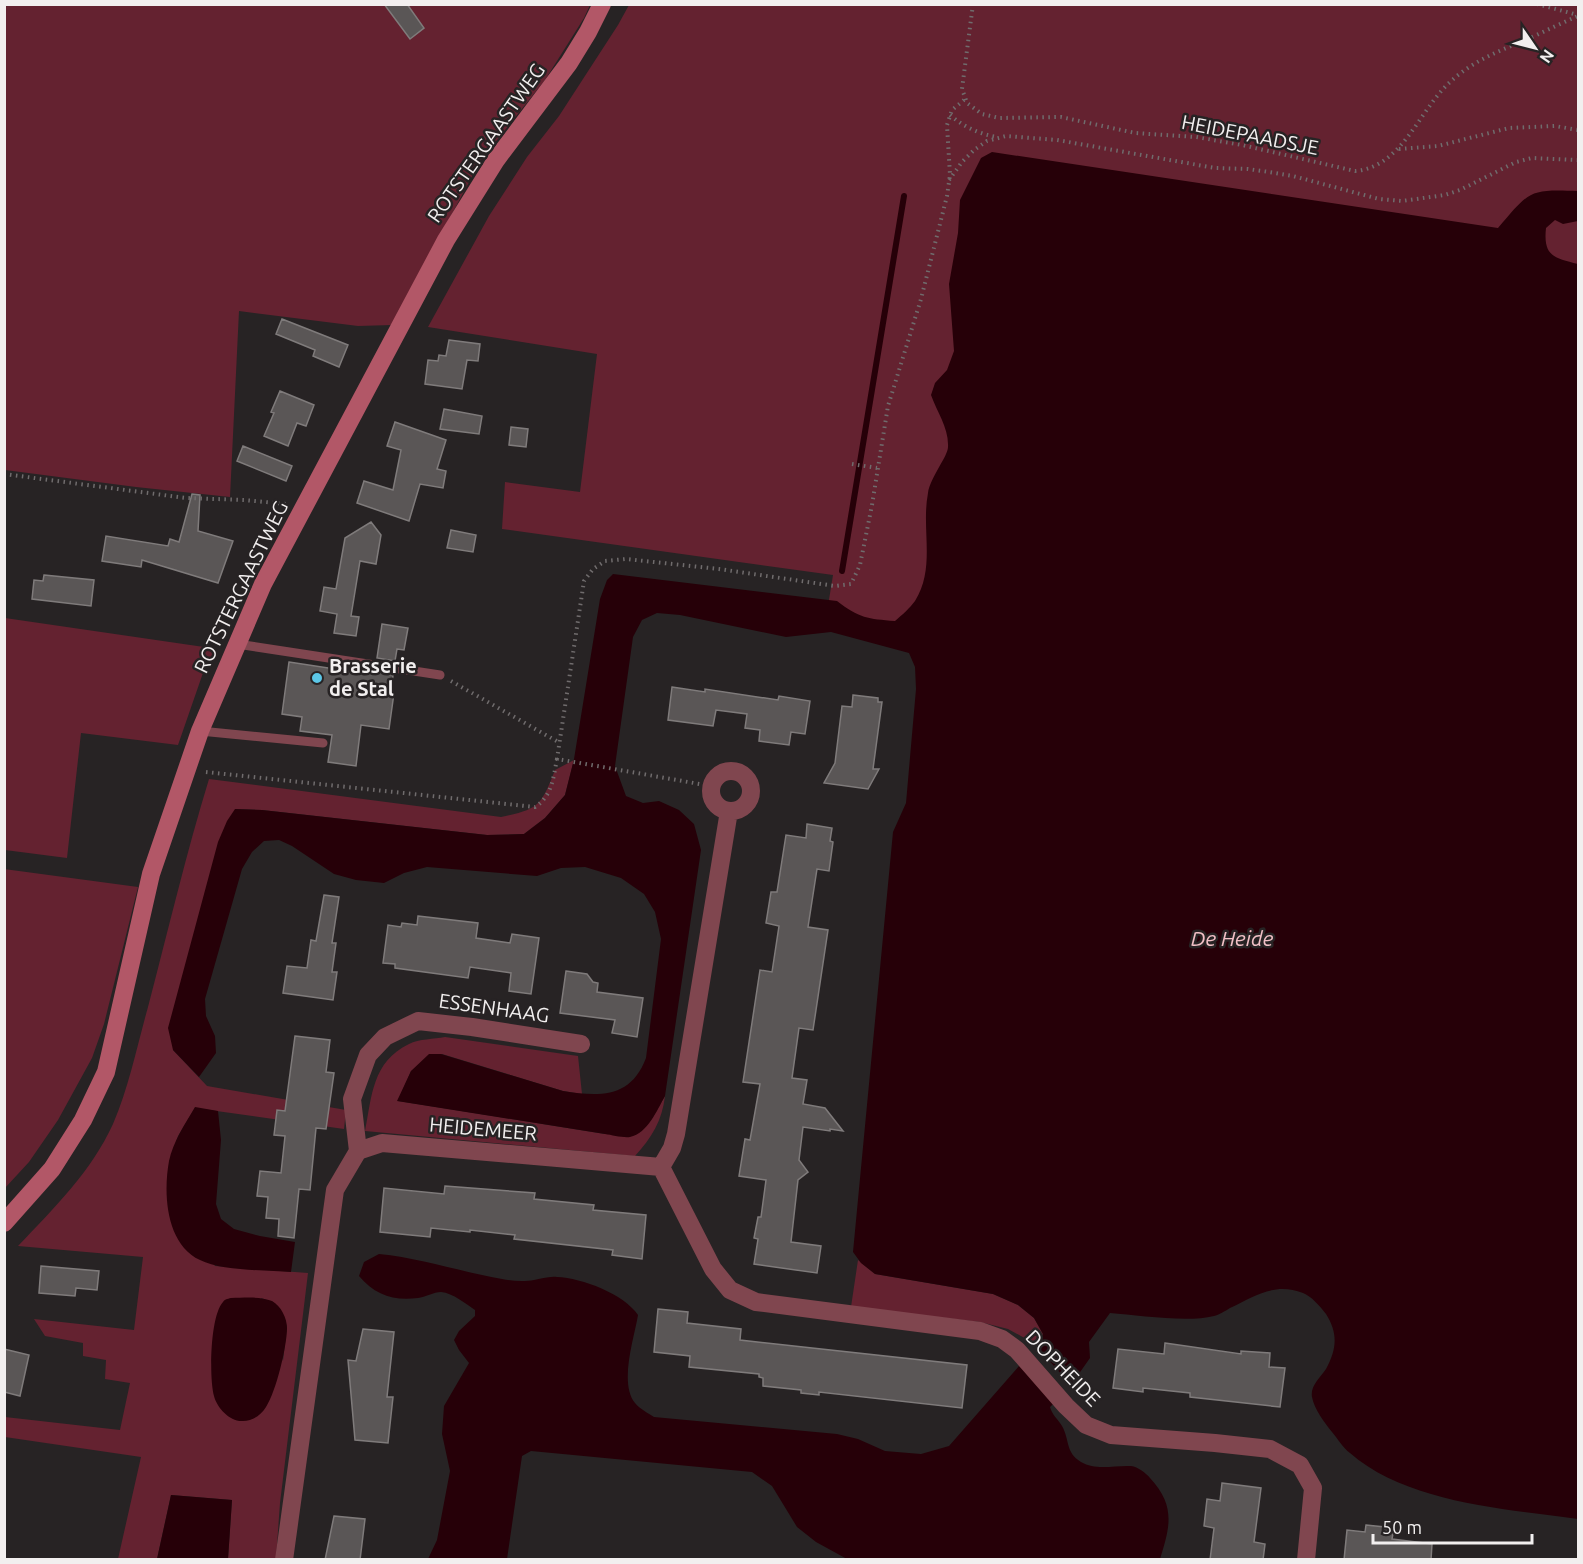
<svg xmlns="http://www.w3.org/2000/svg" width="1583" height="1564" font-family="Ubuntu,sans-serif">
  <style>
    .green { fill: #642230; fill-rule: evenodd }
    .water { fill: #260008 }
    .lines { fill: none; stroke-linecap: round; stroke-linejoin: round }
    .stream { stroke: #260008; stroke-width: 6 }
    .building { fill: #5a5656; stroke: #7f7b7b; stroke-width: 1.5 }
    .path { stroke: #706c6d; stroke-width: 4; stroke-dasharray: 1.5 4.5; stroke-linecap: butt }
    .lane { stroke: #80464f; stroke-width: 9 }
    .street { stroke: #80464f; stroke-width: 18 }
    .secondary { stroke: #b25767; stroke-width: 18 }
    .poi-dot { fill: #5cc7e7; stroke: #272324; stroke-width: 2 }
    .labels { text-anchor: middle; stroke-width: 5; stroke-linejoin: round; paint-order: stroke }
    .street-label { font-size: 20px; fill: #f2efef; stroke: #272324 }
    .poi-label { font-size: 20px; font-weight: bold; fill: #f2efef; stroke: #272324; text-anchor: start }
    .water-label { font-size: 21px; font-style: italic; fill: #f2c0c6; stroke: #272324 }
  </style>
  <rect width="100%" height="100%" fill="#272324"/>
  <!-- green -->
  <path class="green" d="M 5,5 L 590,5 L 584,18 L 545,80 L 481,160 L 392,325 L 358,326 L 239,311 L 230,497 L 136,487 L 5,470 Z
    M 629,5 L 1578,5 L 1578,1022 L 929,639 L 827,612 L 833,575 L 502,529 L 505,482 L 580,492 L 597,354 L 428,327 L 489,216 L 527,157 L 559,116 L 618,25 Z
    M 5,618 L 204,647 L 214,652 L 204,670 L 178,745 L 81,733 L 67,858 L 5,850 Z
    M 574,760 L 565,795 L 545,818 L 524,834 L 487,835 L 262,810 L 236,809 L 173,1050 L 207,1086 L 346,1110 L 344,1129 L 195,1108 L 178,1136 L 170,1160 L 167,1185 L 215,1266 L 308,1273 L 280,1503 L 276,1559 L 228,1559 L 232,1500 L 171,1495 L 157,1559 L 118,1559 L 141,1457 L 5,1437 L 5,1417 L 120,1430 L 130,1383 L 105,1379 L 106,1360 L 83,1356 L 83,1343 L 45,1336 L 34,1319 L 134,1330 L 143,1257 L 18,1246 C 54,1208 91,1172 113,1124 C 129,1087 137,1046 148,1007 C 168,931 186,854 209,779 L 501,817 C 539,809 541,806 555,770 ZM 261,1298 L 273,1302 L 287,1326 L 283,1361 Z
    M 4,869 L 138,887 L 104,1024 L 92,1058 L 58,1120 L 29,1162 L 5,1188 Z
    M 445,1037 L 578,1056 L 582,1094 L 563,1091 L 442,1054 L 411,1071 L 398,1101 L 605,1134 L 651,1120 L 665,1096 C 662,1121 652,1137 635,1156 L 365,1131 C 372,1096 372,1062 409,1044 C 419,1039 434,1039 445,1037 Z
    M 858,1260 L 875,1274 L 993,1294 L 1018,1305 L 1034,1318 L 1043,1334 L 1036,1347 L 1030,1341 L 1008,1329 L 980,1322 L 851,1307 Z"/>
  <!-- water -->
  <path class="water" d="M 992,152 L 1498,228 C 1530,191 1528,189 1578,191 L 1578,221 L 1563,224 L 1555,220 L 1546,228 C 1543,256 1554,258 1578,264 L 1578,1519 C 1506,1509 1407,1503 1350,1453 C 1343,1448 1338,1439 1332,1432 C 1325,1423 1314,1409 1312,1397 C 1310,1386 1320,1378 1326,1369 C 1337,1349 1338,1333 1326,1314 C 1320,1306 1311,1296 1303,1293 C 1275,1282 1255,1296 1230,1308 C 1225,1311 1219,1315 1214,1316 C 1187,1323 1138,1315 1110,1313 L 1089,1342 L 1090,1358 L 1071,1385 L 1037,1347 L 1043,1334 L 1034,1318 L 1018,1305 L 993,1294 L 875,1274 L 861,1263 L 853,1252 L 893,832 L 906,803 L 916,689 L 915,667 L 909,653 L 831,632 L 786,637 L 680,615 L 657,613 L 642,620 L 633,637 L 615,766 L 626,796 L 643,803 L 659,801 L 679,810 L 694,824 L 701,850 L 665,1096 C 657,1110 648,1133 630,1137 C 623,1138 612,1135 605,1134 L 397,1101 L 411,1071 L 429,1054 L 441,1054 L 563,1091 C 600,1097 631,1098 646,1058 L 661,939 L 655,912 L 644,894 L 621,878 L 585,867 L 561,868 L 537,876 L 427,867 L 404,873 L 384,883 L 356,880 L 334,874 L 292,846 L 279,840 L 264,841 L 252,852 L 242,869 L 205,999 L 206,1016 L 215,1036 L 216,1053 L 199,1077 L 173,1050 L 168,1028 L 218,842 L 227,821 L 235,809 L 262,810 L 487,835 L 524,834 L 545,818 L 565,795 L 574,759 L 600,599 L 607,580 L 613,574 L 837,601 C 859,618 868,619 895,621 C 902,615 910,608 915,601 C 936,568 921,529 928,493 C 930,478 948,456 948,447 C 949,428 937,412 931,395 L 935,383 L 947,370 L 954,351 L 949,284 L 958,233 L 960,200 L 981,158 Z
    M 195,1107 L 218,1111 L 221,1140 L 216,1204 L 221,1219 L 234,1229 L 260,1236 L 295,1242 L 291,1272 C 266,1270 221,1271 200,1260 C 166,1244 163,1194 169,1161 C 173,1142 185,1124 195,1107 Z
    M 379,1254 C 421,1258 461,1272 502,1279 C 512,1281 524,1282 534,1280 C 541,1279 549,1276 557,1277 C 582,1278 624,1294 638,1315 C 634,1339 619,1383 635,1403 C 640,1409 648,1413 654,1417 L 837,1434 L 858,1439 L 885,1451 L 921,1454 L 949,1446 L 1019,1366 L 1057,1400 L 1050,1407 C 1052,1415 1058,1419 1062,1426 C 1070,1440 1065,1452 1081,1462 C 1096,1471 1115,1465 1131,1466 C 1138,1467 1146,1473 1150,1478 C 1176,1506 1170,1527 1160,1559 L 847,1559 L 816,1542 L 797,1527 L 772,1486 L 752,1472 L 531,1451 L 522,1456 L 507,1559 L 428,1559 L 437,1540 L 450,1471 L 442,1434 L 444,1406 L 469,1363 L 459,1350 L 454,1340 L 459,1331 L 475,1316 L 475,1310 C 466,1304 453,1293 441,1292 C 434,1292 425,1297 418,1298 C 393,1301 375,1295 359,1276 L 364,1262 Z
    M 231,1298 C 244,1298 260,1296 272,1301 C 281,1306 287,1318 287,1328 C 287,1346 276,1392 266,1407 C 261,1415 253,1421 243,1421 C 230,1422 217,1408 214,1396 C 209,1378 210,1316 223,1302 C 225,1299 227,1299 231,1298 Z
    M 171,1495 L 232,1500 L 228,1559 L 157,1559 Z"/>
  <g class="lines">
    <!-- stream -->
    <path class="stream" d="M 842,571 L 904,196"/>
  </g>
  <!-- building -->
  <path class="building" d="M 384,4 L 407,4 L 424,28 L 410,39 Z
    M 282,319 L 348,345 L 339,367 L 313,356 L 315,350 L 276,334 Z
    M 449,340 L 480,344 L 478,361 L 467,360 L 462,389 L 425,384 L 428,360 L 438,361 L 439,355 L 446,356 Z
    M 280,391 L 314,405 L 306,426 L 297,423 L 288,446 L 264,436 L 274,413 L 271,412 Z
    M 444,409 L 482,416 L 479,434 L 440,429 Z
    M 395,422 L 446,440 L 437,469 L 446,471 L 443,488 L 420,484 L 409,521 L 357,503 L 364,481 L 393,490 L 401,450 L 387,446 Z
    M 511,427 L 528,429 L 526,447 L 509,445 Z
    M 243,446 L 292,466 L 286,481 L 237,461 Z
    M 192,494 L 200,495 L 198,531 L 233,541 L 218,583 L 142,560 L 141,567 L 102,561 L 106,536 L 168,546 L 170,539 L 179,542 Z
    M 371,522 L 381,535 L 376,564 L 360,561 L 351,616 L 359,617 L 356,636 L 334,633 L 337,614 L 320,611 L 324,587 L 336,589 L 345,538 Z
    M 451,530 L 476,535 L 473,552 L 447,548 Z
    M 44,575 L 94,580 L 91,606 L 32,599 L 34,580 L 43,581 Z
    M 382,624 L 408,628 L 404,650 L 397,649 L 395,661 L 377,658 Z
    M 289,662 L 374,675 L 375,672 L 393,675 L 391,693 L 394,693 L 389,729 L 361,725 L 356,766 L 328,762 L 332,735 L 300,731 L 302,717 L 282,714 Z
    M 672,687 L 705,692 L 705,689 L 778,700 L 779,696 L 810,701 L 805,734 L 791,732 L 789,745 L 759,741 L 760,730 L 745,728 L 747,714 L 716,710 L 713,726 L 668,720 Z
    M 853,695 L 878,698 L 878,702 L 882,702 L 873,769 L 879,769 L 868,789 L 824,783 L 835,763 L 842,706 L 852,707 Z
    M 807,824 L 832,828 L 830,841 L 833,842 L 829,871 L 817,869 L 808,927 L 828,930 L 813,1030 L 799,1028 L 792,1078 L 807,1080 L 803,1104 L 825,1108 L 843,1131 L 830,1129 L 830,1131 L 803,1127 L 799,1160 L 808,1172 L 798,1180 L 791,1242 L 821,1246 L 817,1273 L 754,1264 L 758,1239 L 754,1238 L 758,1217 L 761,1217 L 766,1180 L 739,1176 L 745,1139 L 750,1140 L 760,1084 L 743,1082 L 760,970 L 772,972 L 779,926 L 766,923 L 771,892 L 777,892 L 786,835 L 806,838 Z
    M 324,895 L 339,897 L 332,943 L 336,943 L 332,972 L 337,972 L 333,1000 L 283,993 L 287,966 L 307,968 L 311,940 L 316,941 Z
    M 418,916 L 478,923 L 476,938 L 510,943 L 512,934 L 539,938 L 531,994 L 509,991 L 511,973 L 470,967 L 468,978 L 395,968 L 395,964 L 383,963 L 388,925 L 401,927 L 402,923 L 417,925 Z
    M 566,971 L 587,974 L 593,982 L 598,983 L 597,992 L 643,998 L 637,1037 L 612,1033 L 615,1020 L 560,1013 Z
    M 295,1036 L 330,1040 L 326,1072 L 334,1073 L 326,1129 L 316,1128 L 310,1190 L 299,1189 L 294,1238 L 278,1236 L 279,1219 L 266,1218 L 268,1197 L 257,1196 L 260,1171 L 281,1173 L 285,1136 L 274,1135 L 277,1110 L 285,1111 Z
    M 445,1186 L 535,1193 L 534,1199 L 594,1205 L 593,1210 L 646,1215 L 642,1259 L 612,1255 L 613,1250 L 514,1239 L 515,1235 L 470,1230 L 470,1232 L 431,1228 L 430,1237 L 380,1232 L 384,1188 L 444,1194 Z
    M 41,1266 L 99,1271 L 97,1290 L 76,1288 L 75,1296 L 39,1293 Z
    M 658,1309 L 688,1312 L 687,1323 L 741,1329 L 740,1340 L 967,1365 L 962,1408 L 819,1392 L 819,1395 L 801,1393 L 801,1390 L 763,1386 L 763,1378 L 759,1377 L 759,1374 L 689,1367 L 690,1356 L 654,1352 Z
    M 363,1329 L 394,1332 L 387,1397 L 393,1397 L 388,1443 L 355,1440 L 348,1360 L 356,1361 Z
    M 1165,1343 L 1241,1354 L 1241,1351 L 1270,1353 L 1269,1367 L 1285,1368 L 1280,1407 L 1190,1397 L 1190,1393 L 1143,1388 L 1143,1392 L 1113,1388 L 1118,1349 L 1164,1354 Z
    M 4,1349 L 29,1355 L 20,1396 L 4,1392 Z
    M 1222,1483 L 1261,1488 L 1254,1542 L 1265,1544 L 1263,1560 L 1210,1560 L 1214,1528 L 1204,1526 L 1207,1499 L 1220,1501 Z
    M 334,1516 L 365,1519 L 360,1560 L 325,1560 Z
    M 1366,1525 L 1394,1528 L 1392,1539 L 1432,1544 L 1431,1560 L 1344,1560 L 1347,1530 L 1365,1532 Z"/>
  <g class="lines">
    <!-- path -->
    <path class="path" d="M 973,4 L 962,89 L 967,103 L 982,114 L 999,118 L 1061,117 L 1135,133 L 1196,137 L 1242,145 L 1355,171 C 1402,167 1418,112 1449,83 C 1472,61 1499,51 1528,39 C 1545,31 1562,23 1578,16
      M 1537,4 L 1578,15
      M 950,115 C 964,127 979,134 997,137
      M 1399,149 L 1438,146 L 1509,128 L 1555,126 L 1578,130
      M 949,180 L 962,162 L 974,150 L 987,141 L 1006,136 L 1057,140 L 1215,168 L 1248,169 L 1269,172 L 1293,176 L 1379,199 L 1402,201 L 1445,195 L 1460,190 L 1516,162 L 1532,158 L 1578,160
      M 852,464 L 877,468
      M 4,474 L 186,498 L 244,500 L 286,504
      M 451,681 L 560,743
      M 206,772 L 535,807 C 552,796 553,779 557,759
      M 711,786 L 557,759 L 584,581 L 593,569 L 605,561 L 626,559 L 719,569 L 835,586 L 851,584 L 860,565 L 872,505 L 888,406 L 921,299 L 947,196 L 950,175 L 947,125 L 952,110 L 964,100"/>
    <!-- lane -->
    <path class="lane" d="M 237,644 L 440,675
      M 200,731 L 323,743"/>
    <!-- street -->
    <path class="street" d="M711 791a20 20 0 1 1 40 0a20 20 0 1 1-40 0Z
      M 358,1151 L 352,1099 L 368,1055 L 385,1037 L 418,1021 L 472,1027 L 581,1044
      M 661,1167 L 713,1269 L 730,1290 L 756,1302 L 980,1331 L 1002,1339 L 1017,1350 L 1066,1406 L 1086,1425 L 1111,1435 L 1215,1443 L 1270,1449 L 1300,1465 L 1313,1488 L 1306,1560
      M 284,1560 L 335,1190 L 358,1151 L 382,1143 L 661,1167 L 672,1148 L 676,1134 L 729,811"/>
    <!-- secondary -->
    <path class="secondary" d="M 4,1223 L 52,1169 L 83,1120 L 106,1072 L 151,874 L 200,731 L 263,584 L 446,240 L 496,160 L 569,63 L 588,32 L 602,4"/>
  </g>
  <!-- markers -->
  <circle class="poi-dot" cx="317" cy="678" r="6"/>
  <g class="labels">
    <!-- street labels -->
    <g class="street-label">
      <text transform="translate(1250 135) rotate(11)" y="7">HEIDEPAADSJE</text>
      <text transform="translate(486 143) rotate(-55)" y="7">ROTSTERGAASTWEG</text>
      <text transform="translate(241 587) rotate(-64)" y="7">ROTSTERGAASTWEG</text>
      <text transform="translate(494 1008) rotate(8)" y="7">ESSENHAAG</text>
      <text transform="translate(483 1129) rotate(5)" y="7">HEIDEMEER</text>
      <text transform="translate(1063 1368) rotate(46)" y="7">DOPHEIDE</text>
    </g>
    <!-- poi labels -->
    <g class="poi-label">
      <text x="329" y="673">Brasserie<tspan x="329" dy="23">de Stal</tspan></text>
    </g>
    <!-- water labels -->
    <g class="water-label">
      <text x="1232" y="946">De Heide</text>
    </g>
  </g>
  <!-- border -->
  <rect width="1583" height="1564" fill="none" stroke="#f2efef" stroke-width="12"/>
  <!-- north arrow -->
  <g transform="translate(1535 48) rotate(125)" stroke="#272324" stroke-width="4.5" paint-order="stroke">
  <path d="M0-4.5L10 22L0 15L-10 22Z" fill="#f2efef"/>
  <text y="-9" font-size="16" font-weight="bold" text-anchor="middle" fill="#f2efef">N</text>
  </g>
  <!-- scale -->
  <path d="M1373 1534v9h159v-9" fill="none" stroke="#f2efef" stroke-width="3"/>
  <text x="1382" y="1534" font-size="18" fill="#f2efef" stroke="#272324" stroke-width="4.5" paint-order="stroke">50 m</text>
</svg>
